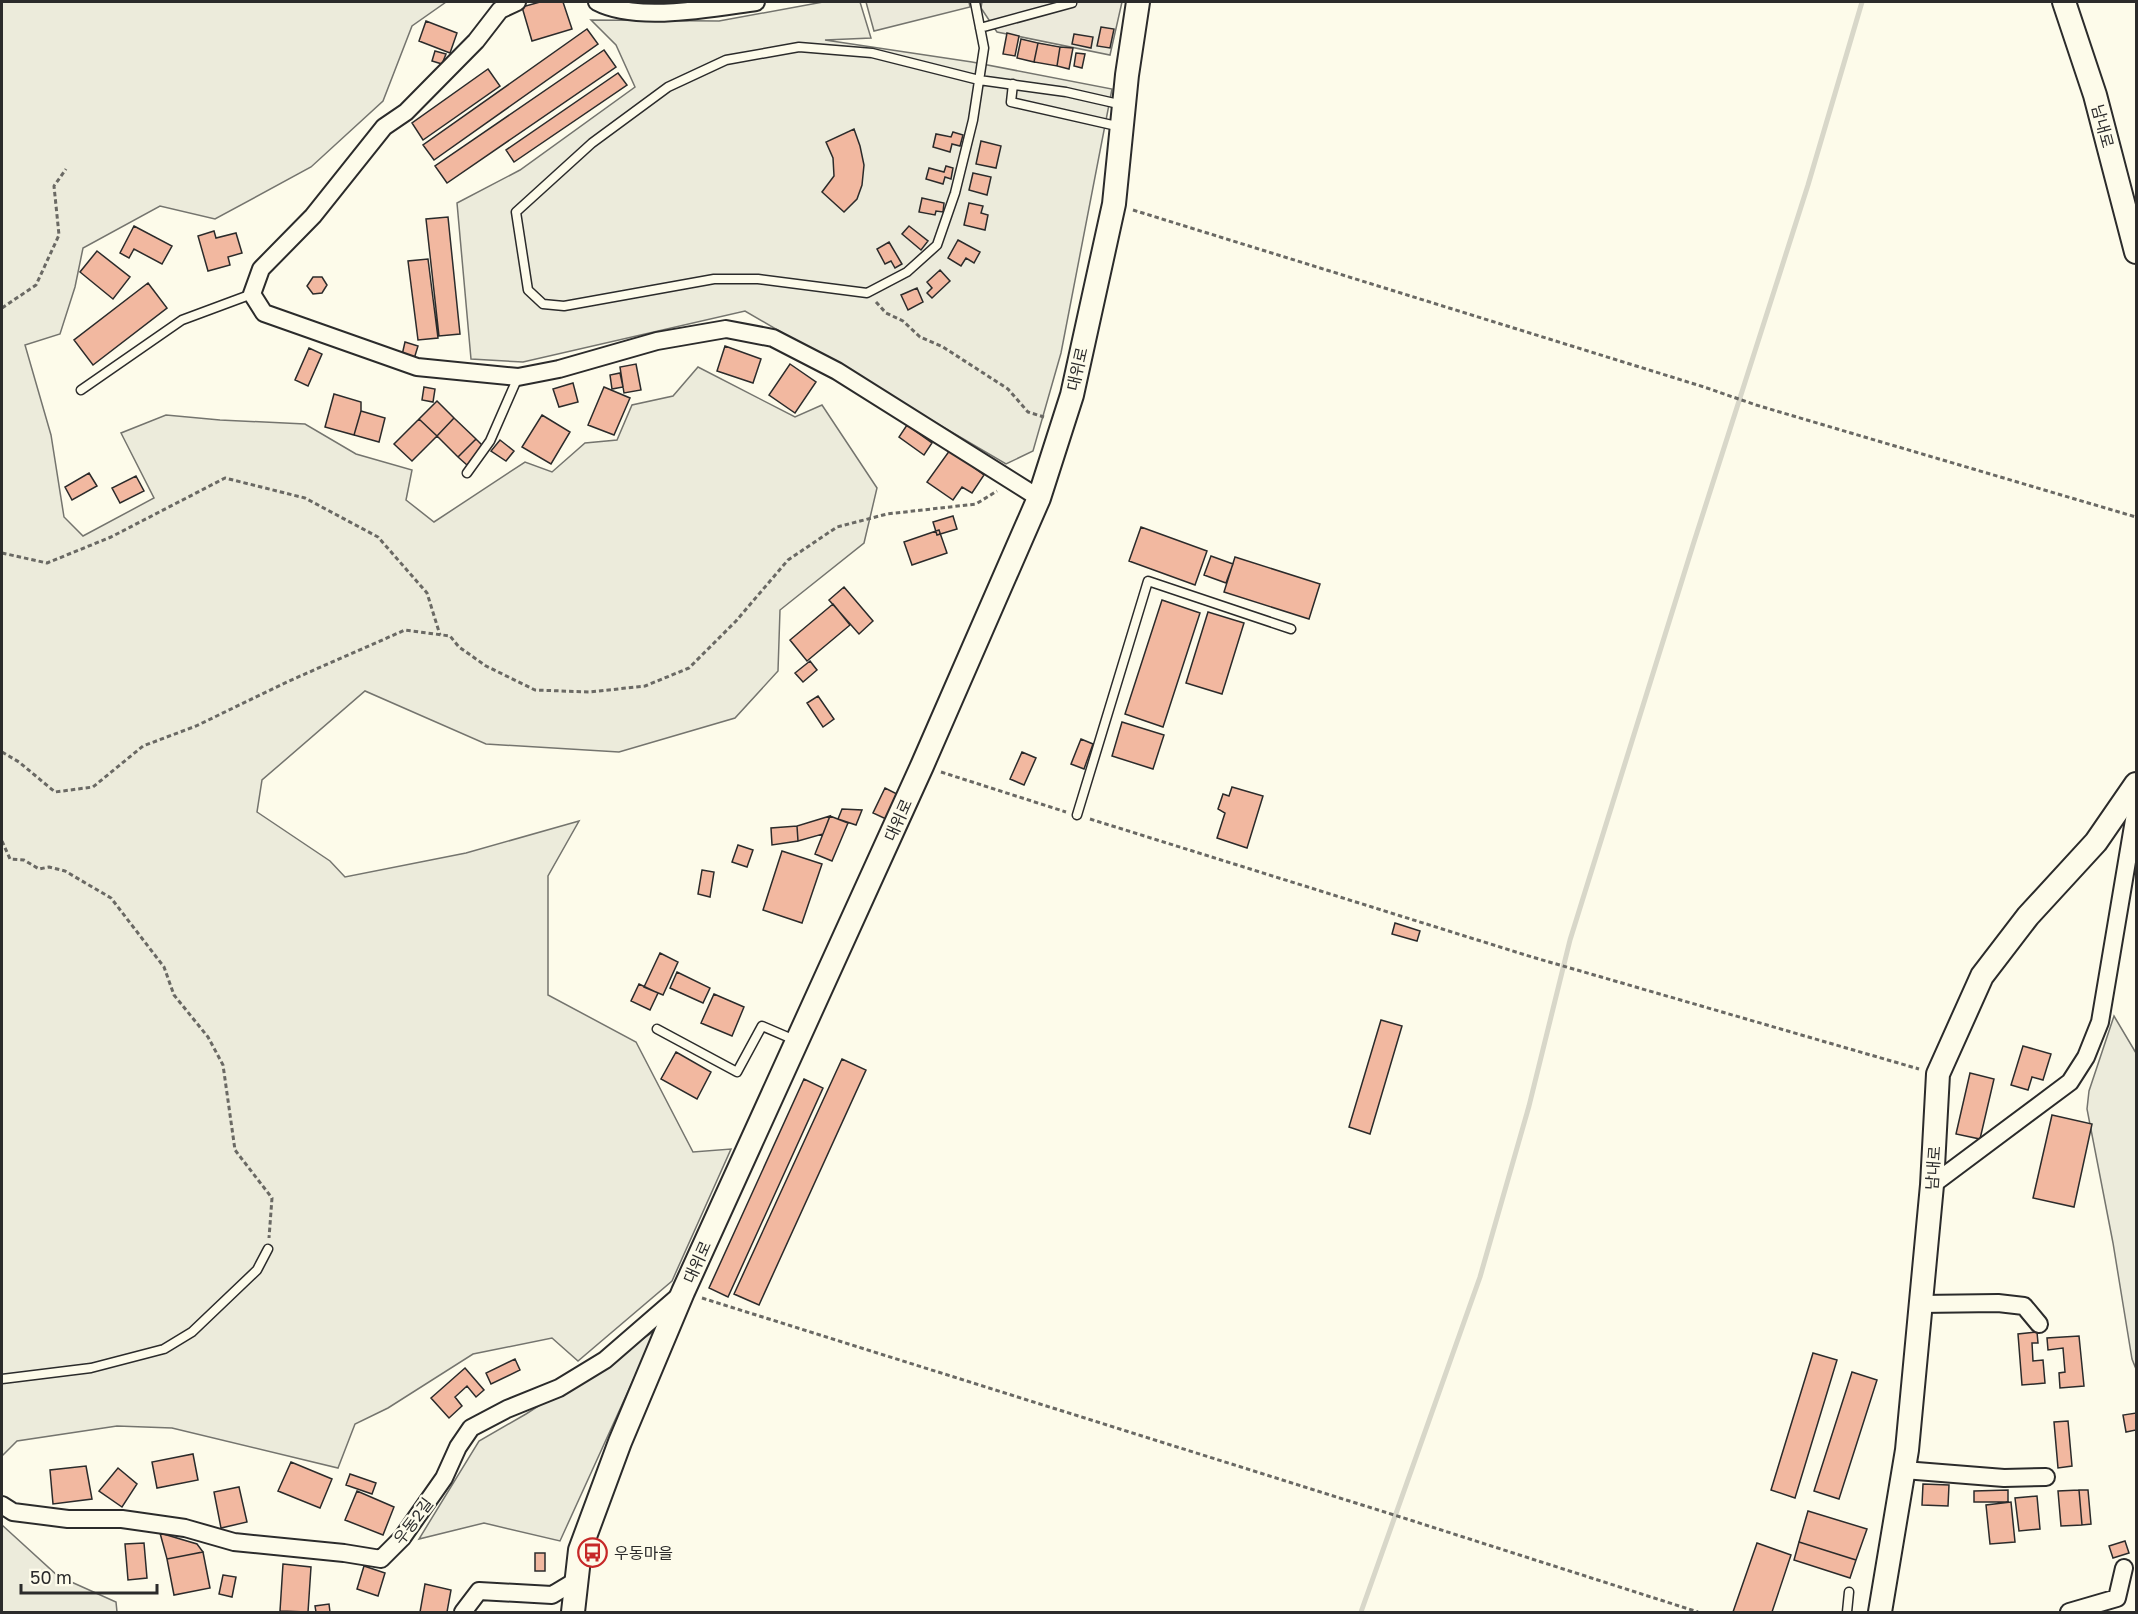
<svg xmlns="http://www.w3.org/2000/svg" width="2138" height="1614" font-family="'Golos Text','Noto Sans KR',sans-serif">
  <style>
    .green { fill: #ecebdb; stroke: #74746e; stroke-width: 1.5 }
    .parking { fill: #eceadb; stroke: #74746e; stroke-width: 1.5 }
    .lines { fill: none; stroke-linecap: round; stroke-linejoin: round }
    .stream { stroke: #d8d7c9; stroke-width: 5 }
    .building { fill: #f2b8a0; stroke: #2b2b2b; stroke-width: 1.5 }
    .lane-casing { stroke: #2b2b2b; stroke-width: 11 }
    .street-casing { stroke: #2b2b2b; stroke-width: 20 }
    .secondary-casing { stroke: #2b2b2b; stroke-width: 26 }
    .path { stroke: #6a6964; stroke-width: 3; stroke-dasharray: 4.5 3; stroke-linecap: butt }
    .lane { stroke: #fdfbea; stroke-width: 8 }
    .street { stroke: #fdfbea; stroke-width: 16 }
    .secondary { stroke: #fdfbea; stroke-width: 22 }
    .labels { text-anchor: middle; stroke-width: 4.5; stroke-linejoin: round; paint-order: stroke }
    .street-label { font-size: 16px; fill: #2b2b2b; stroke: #fdfbea }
    .poi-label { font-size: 16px; fill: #2b2b2b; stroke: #fdfbea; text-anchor: start }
  </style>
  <rect width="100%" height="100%" fill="#fdfbea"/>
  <!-- green -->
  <path class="green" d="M 2,2 L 446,2 L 412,26 L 383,101 L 311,167 L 215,219 L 160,206 L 83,248 L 75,287 L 60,334 L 25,345 L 51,435 L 64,517 L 83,536 L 154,498 L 121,433 L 166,415 L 220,420 L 305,424 L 356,454 L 412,470 L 406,500 L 434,522 L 525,462 L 552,472 L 585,443 L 617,440 L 632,405 L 673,396 L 698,367 L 795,417 L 822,405 L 877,488 L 864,543 L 780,610 L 778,671 L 735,718 L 619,752 L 486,744 L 365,691 L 262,780 L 257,812 L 330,861 L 345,877 L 466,853 L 579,821 L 548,876 L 548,995 L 636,1042 L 693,1152 L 731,1149 L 672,1281 L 578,1361 L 552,1338 L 473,1354 L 388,1408 L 355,1424 L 338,1468 L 172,1428 L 117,1426 L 17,1441 L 2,1456 Z
    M 823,2 L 860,2 L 871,38 L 825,40 L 972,62 L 1112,89 L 1061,353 L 1033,451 L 1006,464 L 745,311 L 523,362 L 471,359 L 457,203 L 520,170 L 635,87 L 616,45 L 591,20 L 719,21 Z
    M 2114,1016 L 2136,1053 L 2136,1369 L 2132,1359 L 2113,1243 L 2087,1109 L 2089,1091 Z
    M 656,1330 L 560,1541 L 484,1523 L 419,1539 L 479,1441 L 526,1414 Z
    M 2,1525 L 58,1576 L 116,1602 L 117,1612 L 2,1612 Z"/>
  <!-- parking -->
  <path class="parking" d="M 866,2 L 969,2 L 970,7 L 874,31 Z
    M 982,2 L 1122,2 L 1110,55 L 997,32 L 981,8 Z"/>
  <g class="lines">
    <!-- stream -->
    <path class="stream" d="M 1361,1612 L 1480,1277 L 1529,1106 L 1570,940 L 1693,545 L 1808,185 L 1862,2"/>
  </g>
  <!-- building -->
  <path class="building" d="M 540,2 L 563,2 L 572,29 L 532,41 L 522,7 Z
    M 426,21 L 457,33 L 450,53 L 419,41 Z
    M 1101,27 L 1114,29 L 1110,48 L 1097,46 Z
    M 587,29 L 598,44 L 434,160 L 423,145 Z
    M 1007,33 L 1019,36 L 1015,56 L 1003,54 Z
    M 1074,34 L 1093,37 L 1091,48 L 1072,44 Z
    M 1021,39 L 1038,43 L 1034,62 L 1017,58 Z
    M 1038,43 L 1060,47 L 1057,66 L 1034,62 Z
    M 1060,47 L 1073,48 L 1069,69 L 1057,66 Z
    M 604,50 L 616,67 L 447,183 L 435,166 Z
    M 435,51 L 446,54 L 442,64 L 432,61 Z
    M 1076,53 L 1085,54 L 1082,68 L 1074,66 Z
    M 488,69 L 500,86 L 423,140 L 412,123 Z
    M 618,73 L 627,85 L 514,162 L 506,150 Z
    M 854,129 L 860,146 L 864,165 L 862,185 L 857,199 L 844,212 L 822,192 L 834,176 L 833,158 L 826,142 Z
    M 953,132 L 963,135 L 960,146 L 952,144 L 950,152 L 933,147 L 936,134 L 951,137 Z
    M 981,141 L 1001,146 L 996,168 L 976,164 Z
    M 946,166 L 953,168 L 951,179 L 945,177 L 943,184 L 926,179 L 929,168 L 944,172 Z
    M 973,173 L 991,177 L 987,195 L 969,190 Z
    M 922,198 L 944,203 L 943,212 L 936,211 L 935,215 L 919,212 Z
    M 969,203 L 983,206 L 981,213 L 988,215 L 985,230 L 964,225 Z
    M 448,217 L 460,334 L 439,336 L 426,219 Z
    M 134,226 L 172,246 L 162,264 L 134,249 L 129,258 L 120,253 Z
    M 909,226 L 928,241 L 921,250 L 902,234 Z
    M 214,231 L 216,238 L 236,233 L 242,253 L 228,257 L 230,265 L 208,271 L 198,236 Z
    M 958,240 L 980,252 L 974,263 L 966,258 L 961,266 L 948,258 Z
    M 889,242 L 902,264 L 895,268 L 891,261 L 885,264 L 877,249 Z
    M 97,251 L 130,277 L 113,299 L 80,272 Z
    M 428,259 L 438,338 L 418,340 L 408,261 Z
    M 940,270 L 950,281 L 932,298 L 927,293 L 932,288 L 927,282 Z
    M 313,277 L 322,277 L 327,285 L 322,293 L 313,294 L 307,286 Z
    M 148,283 L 167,308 L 93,365 L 74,340 Z
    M 917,288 L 923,302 L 908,310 L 901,295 Z
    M 405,342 L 418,346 L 414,359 L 402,355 Z
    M 725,346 L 761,359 L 753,383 L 717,371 Z
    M 309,348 L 322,354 L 308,386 L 295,380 Z
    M 636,364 L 641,390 L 624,393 L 620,367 Z
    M 790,364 L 816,382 L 795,413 L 769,395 Z
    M 620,373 L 623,387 L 612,389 L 610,375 Z
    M 573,383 L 578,402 L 559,407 L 553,389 Z
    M 424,387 L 435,389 L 433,402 L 422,400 Z
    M 604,387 L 630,398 L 614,435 L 588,425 Z
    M 334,394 L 361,402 L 361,411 L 354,435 L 325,427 Z
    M 437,401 L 454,418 L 437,436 L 419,419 Z
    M 361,411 L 385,418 L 379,442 L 354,435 Z
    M 542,415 L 570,432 L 551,464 L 522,447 Z
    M 454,418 L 476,439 L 458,457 L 437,436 Z
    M 419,419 L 437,436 L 412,461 L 394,444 Z
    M 907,425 L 932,443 L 924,455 L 899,437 Z
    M 476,439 L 483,446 L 467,465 L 458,457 Z
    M 500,440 L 514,451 L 506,461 L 491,451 Z
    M 950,450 L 984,475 L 972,493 L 962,487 L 953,500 L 927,482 Z
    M 89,473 L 97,486 L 72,500 L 65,487 Z
    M 136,476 L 144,491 L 120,503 L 112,488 Z
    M 953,516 L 957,529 L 937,535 L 933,522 Z
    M 1141,527 L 1207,551 L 1195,585 L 1129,561 Z
    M 939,530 L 947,553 L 912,565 L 904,542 Z
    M 1211,556 L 1233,564 L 1226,583 L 1204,575 Z
    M 1235,557 L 1320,584 L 1309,619 L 1224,592 Z
    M 844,587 L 873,621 L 859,634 L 829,600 Z
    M 1162,600 L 1200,613 L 1163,727 L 1125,714 Z
    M 833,604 L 850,625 L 807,661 L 790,640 Z
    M 1208,612 L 1244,623 L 1222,694 L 1186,683 Z
    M 810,661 L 817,670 L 803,682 L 795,673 Z
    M 818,696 L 834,719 L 823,727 L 807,703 Z
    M 1122,722 L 1164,735 L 1153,769 L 1112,756 Z
    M 1081,739 L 1093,744 L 1084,769 L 1071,764 Z
    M 1022,752 L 1036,758 L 1024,785 L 1010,779 Z
    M 1232,787 L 1263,796 L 1247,848 L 1217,838 L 1225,813 L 1218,809 L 1223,794 L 1229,796 Z
    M 885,788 L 897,794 L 886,819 L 873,813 Z
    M 842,809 L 862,810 L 856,825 L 838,819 Z
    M 830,816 L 848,823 L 832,861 L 815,854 Z
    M 830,816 L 823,834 L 798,841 L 797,826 Z
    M 797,826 L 798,841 L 772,845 L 771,828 Z
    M 738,845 L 753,850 L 747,867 L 732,862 Z
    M 782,851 L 822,864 L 802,923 L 763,910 Z
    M 702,870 L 714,872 L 710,897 L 698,894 Z
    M 1395,923 L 1420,931 L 1417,941 L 1392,934 Z
    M 660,953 L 678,962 L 663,995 L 644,987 Z
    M 677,972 L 710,988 L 703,1003 L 670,988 Z
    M 639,984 L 658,993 L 650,1010 L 631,1001 Z
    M 714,994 L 744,1007 L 732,1036 L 701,1023 Z
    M 1381,1020 L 1402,1026 L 1370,1134 L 1349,1127 Z
    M 2023,1046 L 2051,1054 L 2043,1080 L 2032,1077 L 2028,1090 L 2011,1085 Z
    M 676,1052 L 711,1072 L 697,1099 L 661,1079 Z
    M 842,1059 L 866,1070 L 759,1305 L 734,1294 Z
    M 1970,1073 L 1994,1079 L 1980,1139 L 1956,1134 Z
    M 804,1079 L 823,1088 L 728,1297 L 709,1288 Z
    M 2052,1115 L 2092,1124 L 2074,1207 L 2033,1198 Z
    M 2037,1332 L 2038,1343 L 2032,1343 L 2033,1361 L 2043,1360 L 2045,1383 L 2022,1385 L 2018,1334 Z
    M 2079,1336 L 2084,1386 L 2060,1388 L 2059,1373 L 2065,1372 L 2063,1348 L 2048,1350 L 2047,1338 Z
    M 1813,1353 L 1837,1360 L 1795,1498 L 1771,1490 Z
    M 515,1359 L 520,1370 L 491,1384 L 486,1373 Z
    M 465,1368 L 484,1390 L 476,1397 L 467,1386 L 455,1397 L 462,1406 L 449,1418 L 431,1398 Z
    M 1852,1372 L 1877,1380 L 1839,1499 L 1814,1491 Z
    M 2136,1413 L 2136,1430 L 2126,1432 L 2123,1415 Z
    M 2068,1421 L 2072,1466 L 2058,1468 L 2054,1422 Z
    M 193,1454 L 198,1480 L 157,1488 L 152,1462 Z
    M 291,1462 L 332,1479 L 320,1508 L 278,1491 Z
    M 86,1466 L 92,1499 L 53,1504 L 50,1470 Z
    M 118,1468 L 137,1484 L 122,1507 L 99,1491 Z
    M 350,1474 L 376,1483 L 372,1494 L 346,1485 Z
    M 1923,1484 L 1949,1485 L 1948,1506 L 1922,1505 Z
    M 239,1487 L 247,1522 L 221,1528 L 214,1492 Z
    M 2008,1490 L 2008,1502 L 1974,1502 L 1974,1491 Z
    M 2079,1490 L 2082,1525 L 2061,1526 L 2058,1491 Z
    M 2079,1490 L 2088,1490 L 2091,1524 L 2082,1525 Z
    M 357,1491 L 394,1507 L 383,1535 L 345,1520 Z
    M 2037,1496 L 2040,1529 L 2019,1531 L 2015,1498 Z
    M 2011,1502 L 2015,1542 L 1990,1544 L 1986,1505 Z
    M 1808,1511 L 1867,1529 L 1856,1560 L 1799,1542 Z
    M 160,1533 L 197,1544 L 203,1552 L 167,1559 Z
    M 2125,1541 L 2129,1553 L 2113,1558 L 2109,1546 Z
    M 1799,1542 L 1856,1560 L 1850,1578 L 1794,1560 Z
    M 144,1543 L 147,1578 L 128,1580 L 125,1544 Z
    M 1757,1543 L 1791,1555 L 1772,1612 L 1733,1612 Z
    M 203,1552 L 210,1588 L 174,1595 L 167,1559 Z
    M 535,1553 L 545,1553 L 545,1571 L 535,1571 Z
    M 283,1564 L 311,1567 L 308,1612 L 280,1611 Z
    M 364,1566 L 385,1573 L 378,1596 L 357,1589 Z
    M 223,1575 L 236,1577 L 232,1597 L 219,1594 Z
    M 425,1584 L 451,1590 L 447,1612 L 420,1612 Z
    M 329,1604 L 330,1612 L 316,1612 L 315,1606 Z"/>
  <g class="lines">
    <defs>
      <path id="lane" d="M 975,2 L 984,48 L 973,120 L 955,193 L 937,245 L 907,272 L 867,293 L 758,279 L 714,279 L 564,306 L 543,304 L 528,290 L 516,212 L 592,143 L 668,87 L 726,60 L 799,47 L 872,53 L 979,80 L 1066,92 L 1123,105
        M 980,28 L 1072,3
        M 1013,84 L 1011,102 L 1121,127
        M 81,390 L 182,320 L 252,294
        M 467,473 L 490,441 L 518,377
        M 1077,815 L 1148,581 L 1291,629
        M 657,1029 L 737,1072 L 762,1026 L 797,1041
        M 2,1379 L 91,1368 L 164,1349 L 192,1332 L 257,1270 L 268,1249
        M 1847,1612 L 1849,1592"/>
      <path id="street" d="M 517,2 L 500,10 L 476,41 L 406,112 L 384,127 L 313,216 L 261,269 L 252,294 L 264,313 L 417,367 L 518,377 L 559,369 L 657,341 L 726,329 L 773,338 L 837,371 L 1039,498
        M 597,2 C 637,23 712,8 756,2
        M 1932,1185 L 2070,1082 L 2086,1057 L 2100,1022 L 2136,808
        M 1920,1304 L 1998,1303 L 2024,1306 L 2039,1324
        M 1904,1470 L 2004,1478 L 2046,1477
        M 2,1505 L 13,1512 L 68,1519 L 122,1519 L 185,1528 L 234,1542 L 344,1553 L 381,1559 L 402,1538 L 444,1478 L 458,1447 L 471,1428 L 507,1409 L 559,1388 L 605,1360 L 680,1295
        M 463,1612 L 479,1591 L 552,1595 L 577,1580
        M 2069,1612 L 2117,1598 L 2124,1568"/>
      <path id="secondary" d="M 2064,2 L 2095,95 L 2136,252
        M 573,1612 L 580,1550 L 620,1442 L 683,1292 L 922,766 L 1039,498 L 1072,395 L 1114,204 L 1127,75 L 1138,2
        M 1880,1612 L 1907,1450 L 1932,1185 L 1938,1074 L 1982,976 L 2028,916 L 2096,842 L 2136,784"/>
    </defs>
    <!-- lane casing -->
    <use href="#lane" class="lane-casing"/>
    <!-- street casing -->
    <use href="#street" class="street-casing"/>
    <!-- secondary casing -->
    <use href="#secondary" class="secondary-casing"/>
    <!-- path -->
    <path class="path" d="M 1133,210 L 1704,387 L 1756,405 L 2136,517
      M 876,302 L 886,313 L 903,321 L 920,337 L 943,347 L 1008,389 L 1028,412 L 1044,417
      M 2,308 L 36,285 L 59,235 L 54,186 L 66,169
      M 2,553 L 47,563 L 111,537 L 225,478 L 305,498 L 378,537 L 427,593 L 440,635
      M 2,752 L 19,762 L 55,792 L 93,787 L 143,746 L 196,726 L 289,681 L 405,630 L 450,636 L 459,647 L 486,666 L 535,690 L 590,692 L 645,686 L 689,668 L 736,621 L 788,560 L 837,527 L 887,514 L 976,504 L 997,491
      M 941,772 L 1066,812
      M 1090,819 L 1532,957 L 1919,1069
      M 2,841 L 10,859 L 24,860 L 39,869 L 49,867 L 65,871 L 111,898 L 164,967 L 174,995 L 208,1037 L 223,1065 L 235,1150 L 272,1198 L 269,1238
      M 702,1298 L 1410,1520 L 1698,1612"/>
    <!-- lane -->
    <use href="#lane" class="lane"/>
    <!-- street -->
    <use href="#street" class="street"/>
    <!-- secondary -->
    <use href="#secondary" class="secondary"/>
  </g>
  <!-- icons -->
  <defs>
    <symbol id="bus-ring" viewBox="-11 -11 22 22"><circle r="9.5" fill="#fdfbea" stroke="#c62828" stroke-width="1.5"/><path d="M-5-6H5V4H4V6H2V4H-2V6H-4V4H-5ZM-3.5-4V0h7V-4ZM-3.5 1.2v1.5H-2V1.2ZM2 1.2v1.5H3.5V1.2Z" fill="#c62828"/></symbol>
  </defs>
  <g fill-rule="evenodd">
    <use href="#bus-ring" x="576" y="1536" width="33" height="33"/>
  </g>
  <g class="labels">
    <!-- street labels -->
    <g class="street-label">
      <text transform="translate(2103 126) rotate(75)" y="6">남내로</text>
      <text transform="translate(1077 369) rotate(-77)" y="6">대위로</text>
      <text transform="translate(898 820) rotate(-66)" y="6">대위로</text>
      <text transform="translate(1933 1168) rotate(-86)" y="6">남내로</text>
      <text transform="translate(697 1262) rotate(-66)" y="6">대위로</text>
      <text transform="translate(413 1521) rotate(-53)" y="6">우동2길</text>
    </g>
    <!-- poi labels -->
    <g class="poi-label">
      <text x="614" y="1559">우동마을</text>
    </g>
  </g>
  <!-- border -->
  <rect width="2138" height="1614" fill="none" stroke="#2b2b2b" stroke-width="6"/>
  <!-- scale -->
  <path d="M21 1584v9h136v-9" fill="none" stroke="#2b2b2b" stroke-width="3"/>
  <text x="30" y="1584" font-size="18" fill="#2b2b2b" stroke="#fdfbea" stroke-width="4.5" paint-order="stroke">50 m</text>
</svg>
